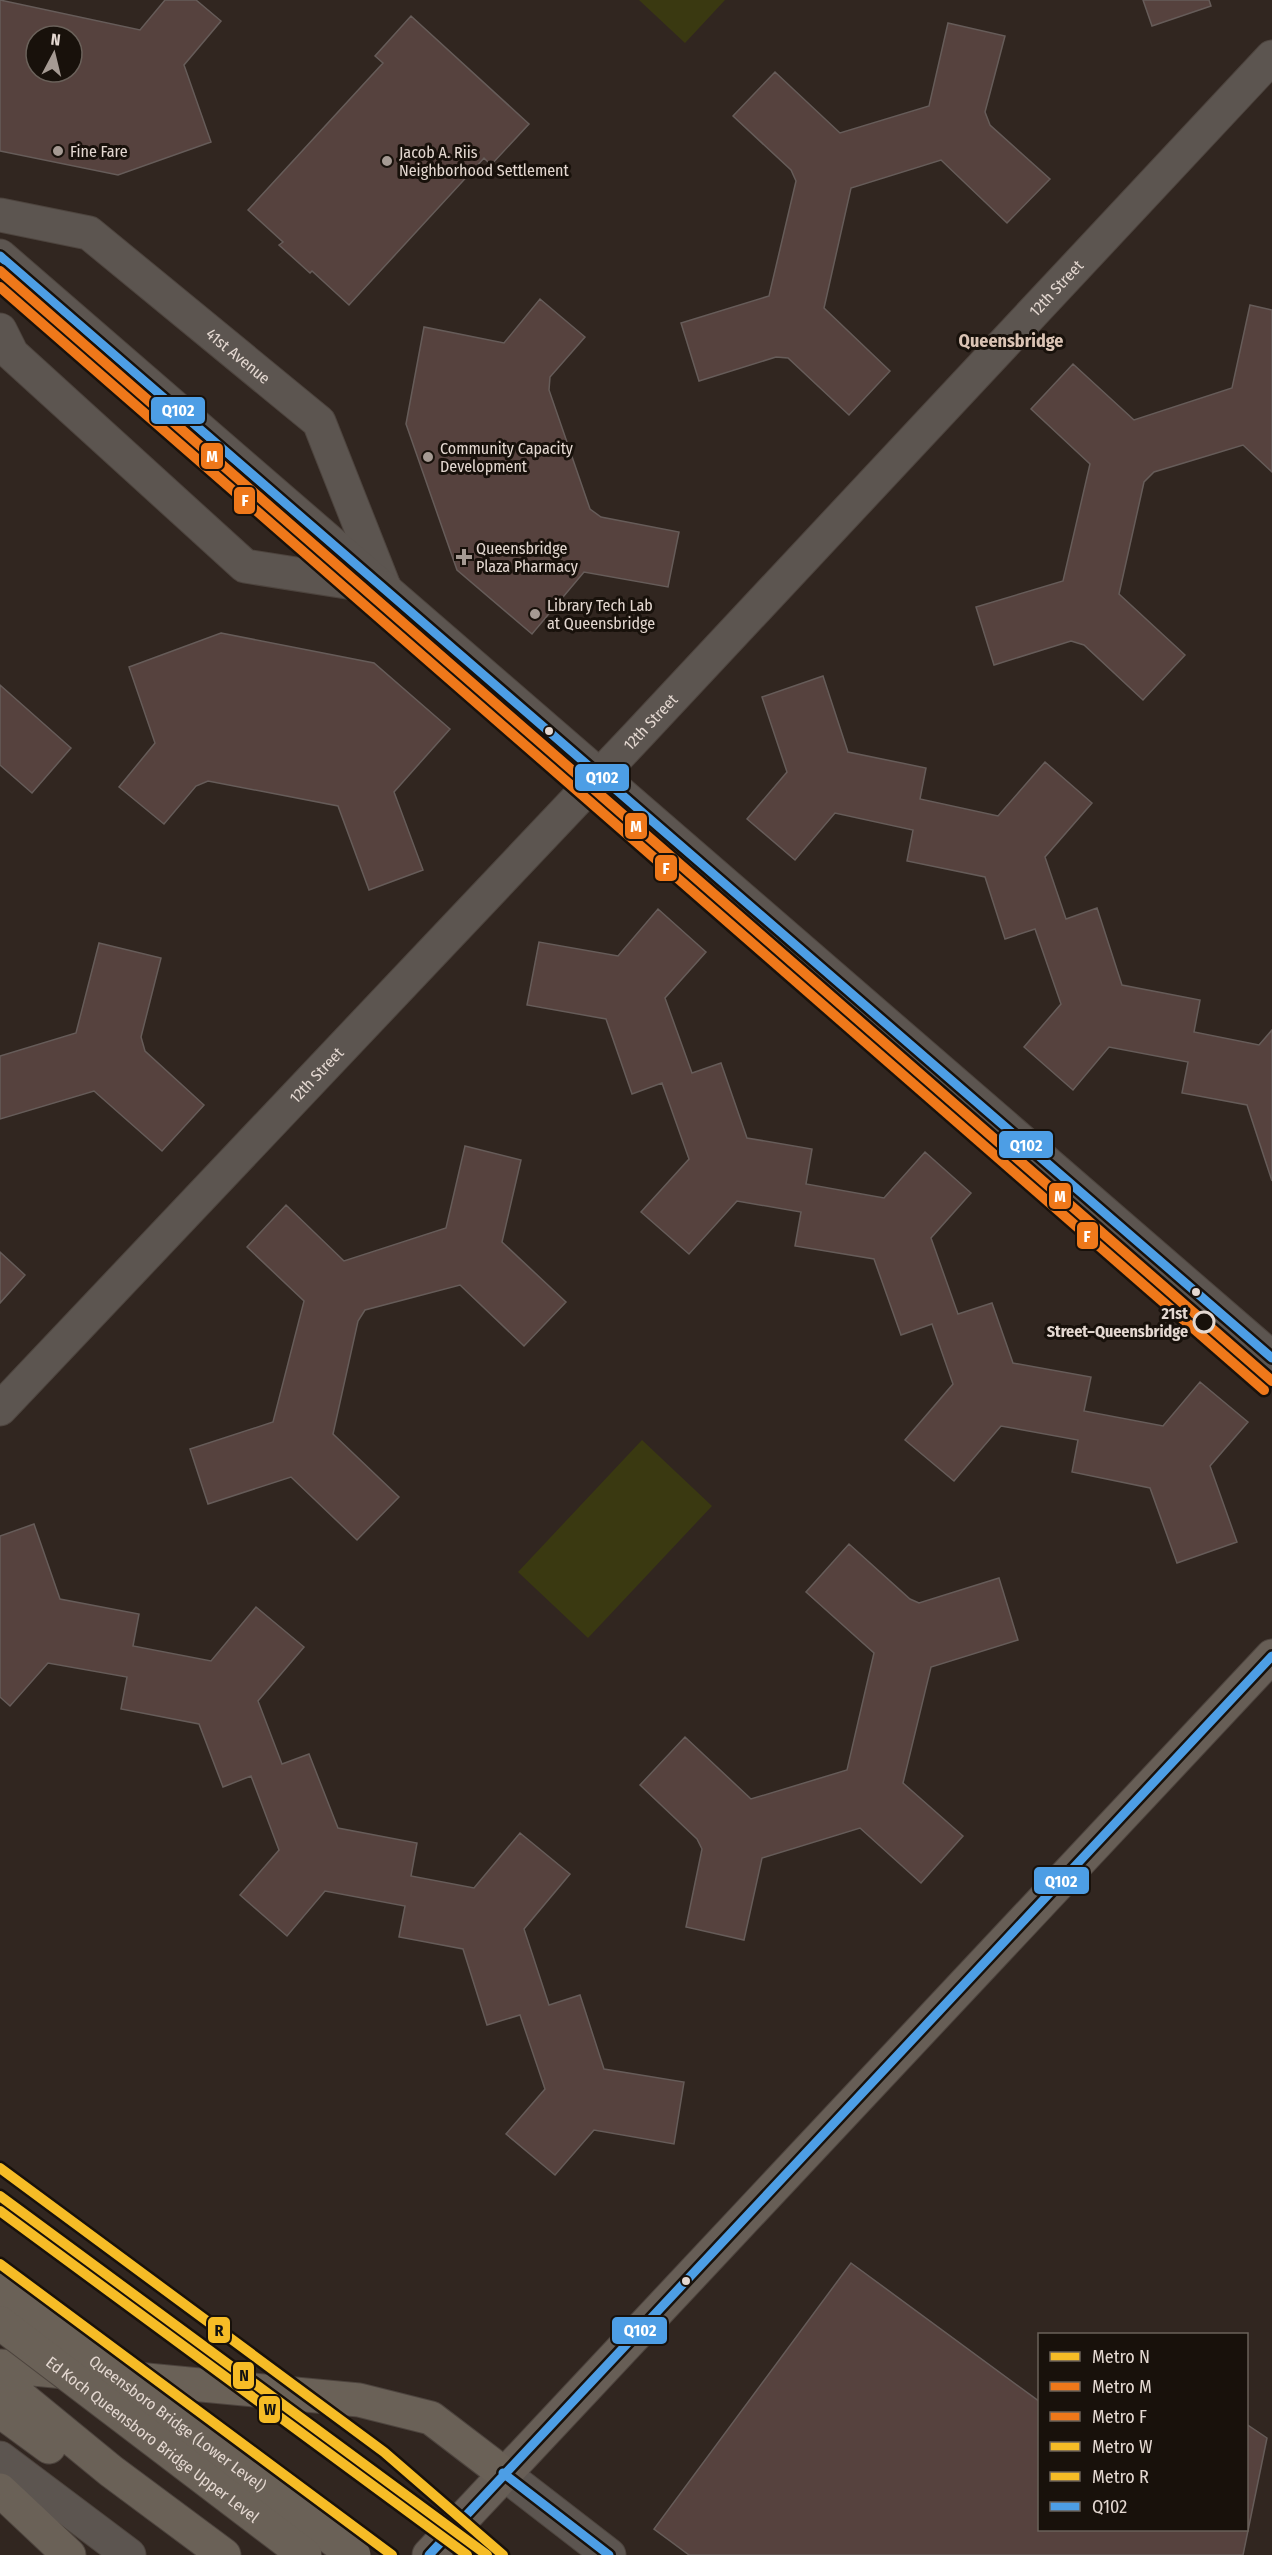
<svg xmlns="http://www.w3.org/2000/svg" width="1272" height="2555" font-family="'Fira Sans Condensed',sans-serif">
  <style>
    .green { fill: #3a3911 }
    .building { fill: #56423e; stroke: #665c59; stroke-width: 1.5; fill-rule: evenodd }
    .lines { fill: none; stroke-linecap: round; stroke-linejoin: round }
    .pedestrian-casing { stroke: #4d443e; stroke-width: 35 }
    .minor-casing { stroke: #4d443e; stroke-width: 35 }
    .tertiary-casing { stroke: #4d443e; stroke-width: 35 }
    .primary-casing { stroke: #4d443e; stroke-width: 35 }
    .trunk-casing { stroke: #4d443e; stroke-width: 35 }
    .pedestrian { stroke: #5c5550; stroke-width: 33 }
    .minor { stroke: #5c5550; stroke-width: 33 }
    .tertiary { stroke: #5c5550; stroke-width: 33 }
    .primary { stroke: #675e56; stroke-width: 33 }
    .trunk { stroke: #6a6157; stroke-width: 33 }
    .trunk-bridge-casing { stroke: #4d443e; stroke-width: 35; stroke-linecap: butt }
    .trunk-bridge { stroke: #6a6157; stroke-width: 33 }
    .bus-1-casing { stroke: #18110b; stroke-width: 14 }
    .bus-1 { stroke: #4d9ee5; stroke-width: 9 }
    .metro-1-casing { stroke: #18110b; stroke-width: 15 }
    .metro-2-casing { stroke: #18110b; stroke-width: 15 }
    .metro-3-casing { stroke: #18110b; stroke-width: 15 }
    .metro-4-casing { stroke: #18110b; stroke-width: 15 }
    .metro-5-casing { stroke: #18110b; stroke-width: 15 }
    .metro-1 { stroke: #f6bc26; stroke-width: 10 }
    .metro-2 { stroke: #ef781a; stroke-width: 10 }
    .metro-3 { stroke: #ef781a; stroke-width: 10 }
    .metro-4 { stroke: #f6bc26; stroke-width: 10 }
    .metro-5 { stroke: #f6bc26; stroke-width: 10 }
    .poi-dot { fill: #a59a93; stroke: #18110b; stroke-width: 2 }
    .bus-dot { fill: #e4d8d1; stroke: #18110b; stroke-width: 2 }
    .stop-dot { fill: #18110b; stroke: #e4d8d1; stroke-width: 3 }
    .labels { text-anchor: middle; stroke-width: 6; stroke-linejoin: round; paint-order: stroke }
    .poi-label { font-size: 16px; fill: #e4d8d1; stroke: #18110b; text-anchor: start }
    .street-label { font-size: 16px; fill: #e4d8d1; stroke: #18110b }
    .stop-label { font-size: 16px; font-weight: bold; fill: #e4d8d1; stroke: #18110b; text-anchor: end }
    .neighbourhood-label { font-size: 18px; font-weight: bold; fill: #dac3b4; stroke: #18110b }
    .line-badge { stroke: #18110b; stroke-width: 2 }
    .badge-label { font-size: 16px; text-anchor: middle; font-weight: bold; fill: #fff }
    .pale-badge-label { font-size: 16px; text-anchor: middle; font-weight: bold; fill: #111 }
  </style>
  <rect width="100%" height="100%" fill="#312620"/>
  <!-- green -->
  <path class="green" d="M 639,0 L 725,0 L 685,43 Z
    M 642,1440 L 712,1506 L 588,1638 L 518,1572 Z"/>
  <!-- building -->
  <path class="building" d="M 0,0 L 140,30 L 165,0 L 196,0 L 221,21 L 184,65 L 211,142 L 118,175 L 0,151 ZM 36,36 L 72,36 L 72,72 L 36,72 Z
    M 1143,0 L 1209,0 L 1211,6 L 1152,26 Z
    M 411,16 L 529,124 L 491,165 L 484,158 L 349,305 L 312,271 L 310,273 L 279,245 L 283,242 L 248,210 L 383,63 L 375,56 Z
    M 948,23 L 1005,36 L 985,112 L 990,125 L 1050,179 L 1007,223 L 941,160 L 851,188 L 824,308 L 890,371 L 849,415 L 788,358 L 776,357 L 699,381 L 681,323 L 769,296 L 796,181 L 791,170 L 733,116 L 775,72 L 840,133 L 929,106 Z
    M 540,299 L 585,337 L 550,377 L 549,390 L 590,509 L 601,517 L 679,532 L 668,587 L 584,572 L 532,634 L 457,570 L 406,424 L 424,327 L 504,343 Z
    M 1250,305 L 1272,310 L 1272,472 L 1243,445 L 1154,472 L 1144,482 L 1119,594 L 1185,655 L 1143,700 L 1084,645 L 1071,641 L 994,665 L 976,607 L 1063,581 L 1090,464 L 1031,409 L 1073,364 L 1134,420 L 1232,388 Z
    M 221,633 L 374,663 L 450,729 L 394,792 L 423,870 L 369,890 L 338,806 L 208,781 L 196,786 L 164,824 L 119,787 L 155,743 L 129,667 Z
    M 823,676 L 848,752 L 926,768 L 920,799 L 998,816 L 1045,762 L 1092,803 L 1045,857 L 1066,919 L 1097,908 L 1122,985 L 1200,1000 L 1194,1032 L 1259,1045 L 1272,1030 L 1272,1181 L 1247,1105 L 1182,1093 L 1188,1062 L 1109,1047 L 1073,1090 L 1024,1047 L 1061,1004 L 1035,929 L 1005,939 L 985,877 L 907,861 L 913,830 L 835,813 L 795,860 L 747,819 L 787,772 L 762,697 Z
    M 0,685 L 71,748 L 32,793 L 0,765 Z
    M 658,909 L 706,952 L 665,998 L 692,1073 L 721,1063 L 747,1138 L 812,1149 L 806,1184 L 884,1198 L 925,1152 L 971,1193 L 931,1238 L 958,1314 L 992,1303 L 1013,1363 L 1091,1377 L 1084,1411 L 1163,1426 L 1200,1382 L 1248,1422 L 1210,1466 L 1237,1542 L 1177,1563 L 1150,1488 L 1072,1472 L 1078,1440 L 1001,1426 L 954,1481 L 905,1440 L 953,1384 L 932,1324 L 901,1335 L 874,1259 L 795,1246 L 801,1212 L 737,1201 L 689,1254 L 641,1212 L 689,1159 L 662,1083 L 632,1094 L 606,1019 L 527,1005 L 539,942 L 618,956 Z
    M 99,943 L 161,958 L 141,1037 L 145,1051 L 204,1105 L 162,1151 L 94,1091 L 0,1119 L 0,1056 L 76,1033 Z
    M 465,1146 L 521,1160 L 502,1242 L 566,1302 L 524,1346 L 460,1285 L 365,1310 L 358,1321 L 333,1434 L 399,1497 L 357,1540 L 291,1477 L 208,1504 L 190,1449 L 273,1422 L 304,1301 L 247,1247 L 286,1205 L 344,1261 L 446,1228 Z
    M 0,1252 L 25,1275 L 0,1303 Z
    M 34,1524 L 60,1599 L 139,1614 L 133,1646 L 211,1661 L 256,1607 L 304,1647 L 258,1701 L 282,1764 L 309,1754 L 338,1828 L 417,1843 L 411,1876 L 474,1888 L 520,1833 L 570,1874 L 524,1929 L 549,2005 L 580,1995 L 604,2069 L 684,2082 L 674,2144 L 594,2130 L 555,2175 L 506,2134 L 545,2089 L 520,2015 L 487,2025 L 463,1949 L 399,1937 L 405,1906 L 325,1891 L 287,1936 L 240,1895 L 279,1850 L 251,1776 L 223,1787 L 199,1724 L 121,1709 L 127,1677 L 48,1663 L 10,1706 L 0,1697 L 0,1536 Z
    M 849,1544 L 910,1599 L 919,1603 L 999,1578 L 1018,1640 L 931,1667 L 903,1783 L 963,1836 L 921,1883 L 860,1828 L 762,1858 L 744,1940 L 686,1927 L 702,1849 L 697,1839 L 640,1785 L 685,1737 L 751,1799 L 847,1770 L 874,1653 L 806,1592 Z
    M 851,2263 L 1040,2402 L 1040,2530 L 1246,2530 L 1246,2424 L 1267,2438 L 1243,2555 L 689,2555 L 654,2529 Z"/>
  <g class="lines">
    <defs>
      <path id="pedestrian" d="M 0,2458 L 129,2555"/>
      <g id="minor">
        <path id="s1" d="M 0,215 L 89,233 L 319,422 L 383,584"/>
        <path d="M 0,256 L 1272,1358"/>
        <path d="M 0,330 L 12,354 L 245,566 L 385,588"/>
        <path id="s2" d="M 0,1409 L 637,736 L 1272,57"/>
      </g>
      <path id="tertiary" d="M 503,2473 L 609,2555"/>
      <path id="primary" d="M 429,2555 L 1272,1656"/>
      <path id="trunk" d="M 0,2366 L 359,2400 L 431,2418 L 503,2473
        M 0,2380 L 111,2471 L 224,2555
        M 0,2411 L 49,2447
        M 0,2490 L 69,2555"/>
    </defs>
    <!-- pedestrian casing -->
    <use href="#pedestrian" class="pedestrian-casing"/>
    <!-- minor casing -->
    <use href="#minor" class="minor-casing"/>
    <!-- tertiary casing -->
    <use href="#tertiary" class="tertiary-casing"/>
    <!-- primary casing -->
    <use href="#primary" class="primary-casing"/>
    <!-- trunk casing -->
    <use href="#trunk" class="trunk-casing"/>
    <!-- pedestrian -->
    <use href="#pedestrian" class="pedestrian"/>
    <!-- minor -->
    <use href="#minor" class="minor"/>
    <!-- tertiary -->
    <use href="#tertiary" class="tertiary"/>
    <!-- primary -->
    <use href="#primary" class="primary"/>
    <!-- trunk -->
    <use href="#trunk" class="trunk"/>
    <defs>
      <g id="trunk-bridge">
        <path id="s3" d="M 0,2290 L 354,2555"/>
        <path id="s4" d="M 0,2323 L 305,2555"/>
      </g>
    </defs>
    <!-- trunk-bridge casing -->
    <use href="#trunk-bridge" class="trunk-bridge-casing"/>
    <!-- trunk-bridge -->
    <use href="#trunk-bridge" class="trunk-bridge"/>
    <defs>
      <path id="bus-1" d="M 0,256 L 1272,1358
        M 503,2473 L 609,2555
        M 429,2555 L 1272,1656"/>
    </defs>
    <!-- bus-1 casing -->
    <use href="#bus-1" class="bus-1-casing"/>
    <!-- bus-1 -->
    <use href="#bus-1" class="bus-1"/>
    <defs>
      <path id="metro-1" d="M 0,2196 L 487,2555"/>
      <path id="metro-2" d="M 0,271 L 1272,1381"/>
      <path id="metro-3" d="M 0,287 L 1264,1390"/>
      <path id="metro-4" d="M 0,2211 L 467,2555"/>
      <path id="metro-5" d="M 0,2168 L 384,2452 L 503,2555
        M 0,2264 L 392,2555"/>
    </defs>
    <!-- metro-1 casing -->
    <use href="#metro-1" class="metro-1-casing"/>
    <!-- metro-2 casing -->
    <use href="#metro-2" class="metro-2-casing"/>
    <!-- metro-3 casing -->
    <use href="#metro-3" class="metro-3-casing"/>
    <!-- metro-4 casing -->
    <use href="#metro-4" class="metro-4-casing"/>
    <!-- metro-5 casing -->
    <use href="#metro-5" class="metro-5-casing"/>
    <!-- metro-1 -->
    <use href="#metro-1" class="metro-1"/>
    <!-- metro-2 -->
    <use href="#metro-2" class="metro-2"/>
    <!-- metro-3 -->
    <use href="#metro-3" class="metro-3"/>
    <!-- metro-4 -->
    <use href="#metro-4" class="metro-4"/>
    <!-- metro-5 -->
    <use href="#metro-5" class="metro-5"/>
  </g>
  <!-- markers -->
  <g class="poi-dot">
    <circle cx="58" cy="151" r="6"/>
    <circle cx="387" cy="161" r="6"/>
    <circle cx="428" cy="457" r="6"/>
    <path d="M461 548h6v6h6v6h-6v6h-6v-6h-6v-6h6z"/>
    <circle cx="535" cy="614" r="6"/>
  </g>
  <g class="bus-dot">
    <circle cx="549" cy="731" r="5"/>
    <circle cx="1196" cy="1292" r="5"/>
    <circle cx="686" cy="2281" r="5"/>
  </g>
  <circle class="stop-dot" cx="1204" cy="1322" r="10"/>
  <g class="labels">
    <!-- poi labels -->
    <g class="poi-label">
      <text x="70" y="157">Fine Fare</text>
      <text x="399" y="158">Jacob A. Riis<tspan x="399" dy="18">Neighborhood Settlement</tspan></text>
      <text x="440" y="454">Community Capacity<tspan x="440" dy="18">Development</tspan></text>
      <text x="476" y="554">Queensbridge<tspan x="476" dy="18">Plaza Pharmacy</tspan></text>
      <text x="547" y="611">Library Tech Lab<tspan x="547" dy="18">at Queensbridge</tspan></text>
    </g>
    <!-- street labels -->
    <g class="street-label">
      <text dy="6" stroke="none"><textPath href="#s2" startOffset="1540">12th Street</textPath></text>
      <text dy="6" stroke="none"><textPath href="#s1" startOffset="284">41st Avenue</textPath></text>
      <text dy="6" stroke="none"><textPath href="#s2" startOffset="946">12th Street</textPath></text>
      <text dy="6" stroke="none"><textPath href="#s2" startOffset="460">12th Street</textPath></text>
      <text dy="6" stroke="none"><textPath href="#s3" startOffset="222">Queensboro Bridge (Lower Level)</textPath></text>
      <text dy="6" stroke="none"><textPath href="#s4" startOffset="192">Ed Koch Queensboro Bridge Upper Level</textPath></text>
    </g>
    <!-- stop labels -->
    <g class="stop-label">
      <text x="1188" y="1319">21st<tspan x="1188" dy="18">Street–Queensbridge</tspan></text>
    </g>
    <!-- neighbourhood labels -->
    <g class="neighbourhood-label">
      <text x="1011" y="347">Queensbridge</text>
    </g>
  </g>
  <g class="line-badge">
    <rect x="150" y="396" width="56" height="29" rx="6" fill="#4d9ee5"/>
    <rect x="200" y="442" width="24" height="28" rx="6" fill="#ef781a"/>
    <rect x="233" y="486" width="23" height="29" rx="6" fill="#ef781a"/>
    <rect x="574" y="763" width="56" height="29" rx="6" fill="#4d9ee5"/>
    <rect x="624" y="812" width="24" height="28" rx="6" fill="#ef781a"/>
    <rect x="654" y="854" width="24" height="28" rx="6" fill="#ef781a"/>
    <rect x="998" y="1130" width="56" height="29" rx="6" fill="#4d9ee5"/>
    <rect x="1048" y="1182" width="24" height="28" rx="6" fill="#ef781a"/>
    <rect x="1076" y="1221" width="23" height="29" rx="6" fill="#ef781a"/>
    <rect x="1033" y="1866" width="57" height="29" rx="6" fill="#4d9ee5"/>
    <rect x="207" y="2316" width="24" height="28" rx="6" fill="#f6bc26"/>
    <rect x="611" y="2316" width="57" height="29" rx="6" fill="#4d9ee5"/>
    <rect x="232" y="2361" width="23" height="29" rx="6" fill="#f6bc26"/>
    <rect x="258" y="2395" width="23" height="29" rx="6" fill="#f6bc26"/>
  </g>
  <g class="badge-label">
    <text x="178" y="416">Q102</text>
    <text x="212" y="462">M</text>
    <text x="245" y="506">F</text>
    <text x="602" y="783">Q102</text>
    <text x="636" y="832">M</text>
    <text x="666" y="874">F</text>
    <text x="1026" y="1151">Q102</text>
    <text x="1060" y="1202">M</text>
    <text x="1087" y="1242">F</text>
    <text x="1061" y="1887">Q102</text>
    <text x="640" y="2336">Q102</text>
  </g>
  <g class="pale-badge-label">
    <text x="219" y="2336">R</text>
    <text x="244" y="2381">N</text>
    <text x="270" y="2415">W</text>
  </g>
  <!-- legend -->
  <rect x="1038" y="2333" width="210" height="198" fill="#18110b" stroke="#6a615a" stroke-width="1.5"/>
  <rect x="1050" y="2352" width="30" height="9" fill="#f6bc26" stroke="#6a615a" stroke-width="1.5"/>
  <text x="1092" y="2363" font-size="18" fill="#e4d8d1">Metro N</text>
  <rect x="1050" y="2382" width="30" height="9" fill="#ef781a" stroke="#6a615a" stroke-width="1.5"/>
  <text x="1092" y="2393" font-size="18" fill="#e4d8d1">Metro M</text>
  <rect x="1050" y="2412" width="30" height="9" fill="#ef781a" stroke="#6a615a" stroke-width="1.5"/>
  <text x="1092" y="2423" font-size="18" fill="#e4d8d1">Metro F</text>
  <rect x="1050" y="2442" width="30" height="9" fill="#f6bc26" stroke="#6a615a" stroke-width="1.5"/>
  <text x="1092" y="2453" font-size="18" fill="#e4d8d1">Metro W</text>
  <rect x="1050" y="2472" width="30" height="9" fill="#f6bc26" stroke="#6a615a" stroke-width="1.5"/>
  <text x="1092" y="2483" font-size="18" fill="#e4d8d1">Metro R</text>
  <rect x="1050" y="2502" width="30" height="9" fill="#4d9ee5" stroke="#6a615a" stroke-width="1.5"/>
  <text x="1092" y="2513" font-size="18" fill="#e4d8d1">Q102</text>
  <!-- north arrow -->
  <g transform="translate(54 54) rotate(7)"><circle r="28" fill="#18110b" stroke="#6a615a" stroke-width="1.5"/>
  <path d="M0-4.5L10 22L0 15L-10 22Z" fill="#a59a93"/>
  <text y="-9" font-size="16" font-weight="bold" text-anchor="middle" fill="#e4d8d1">N</text>
  </g>
</svg>
